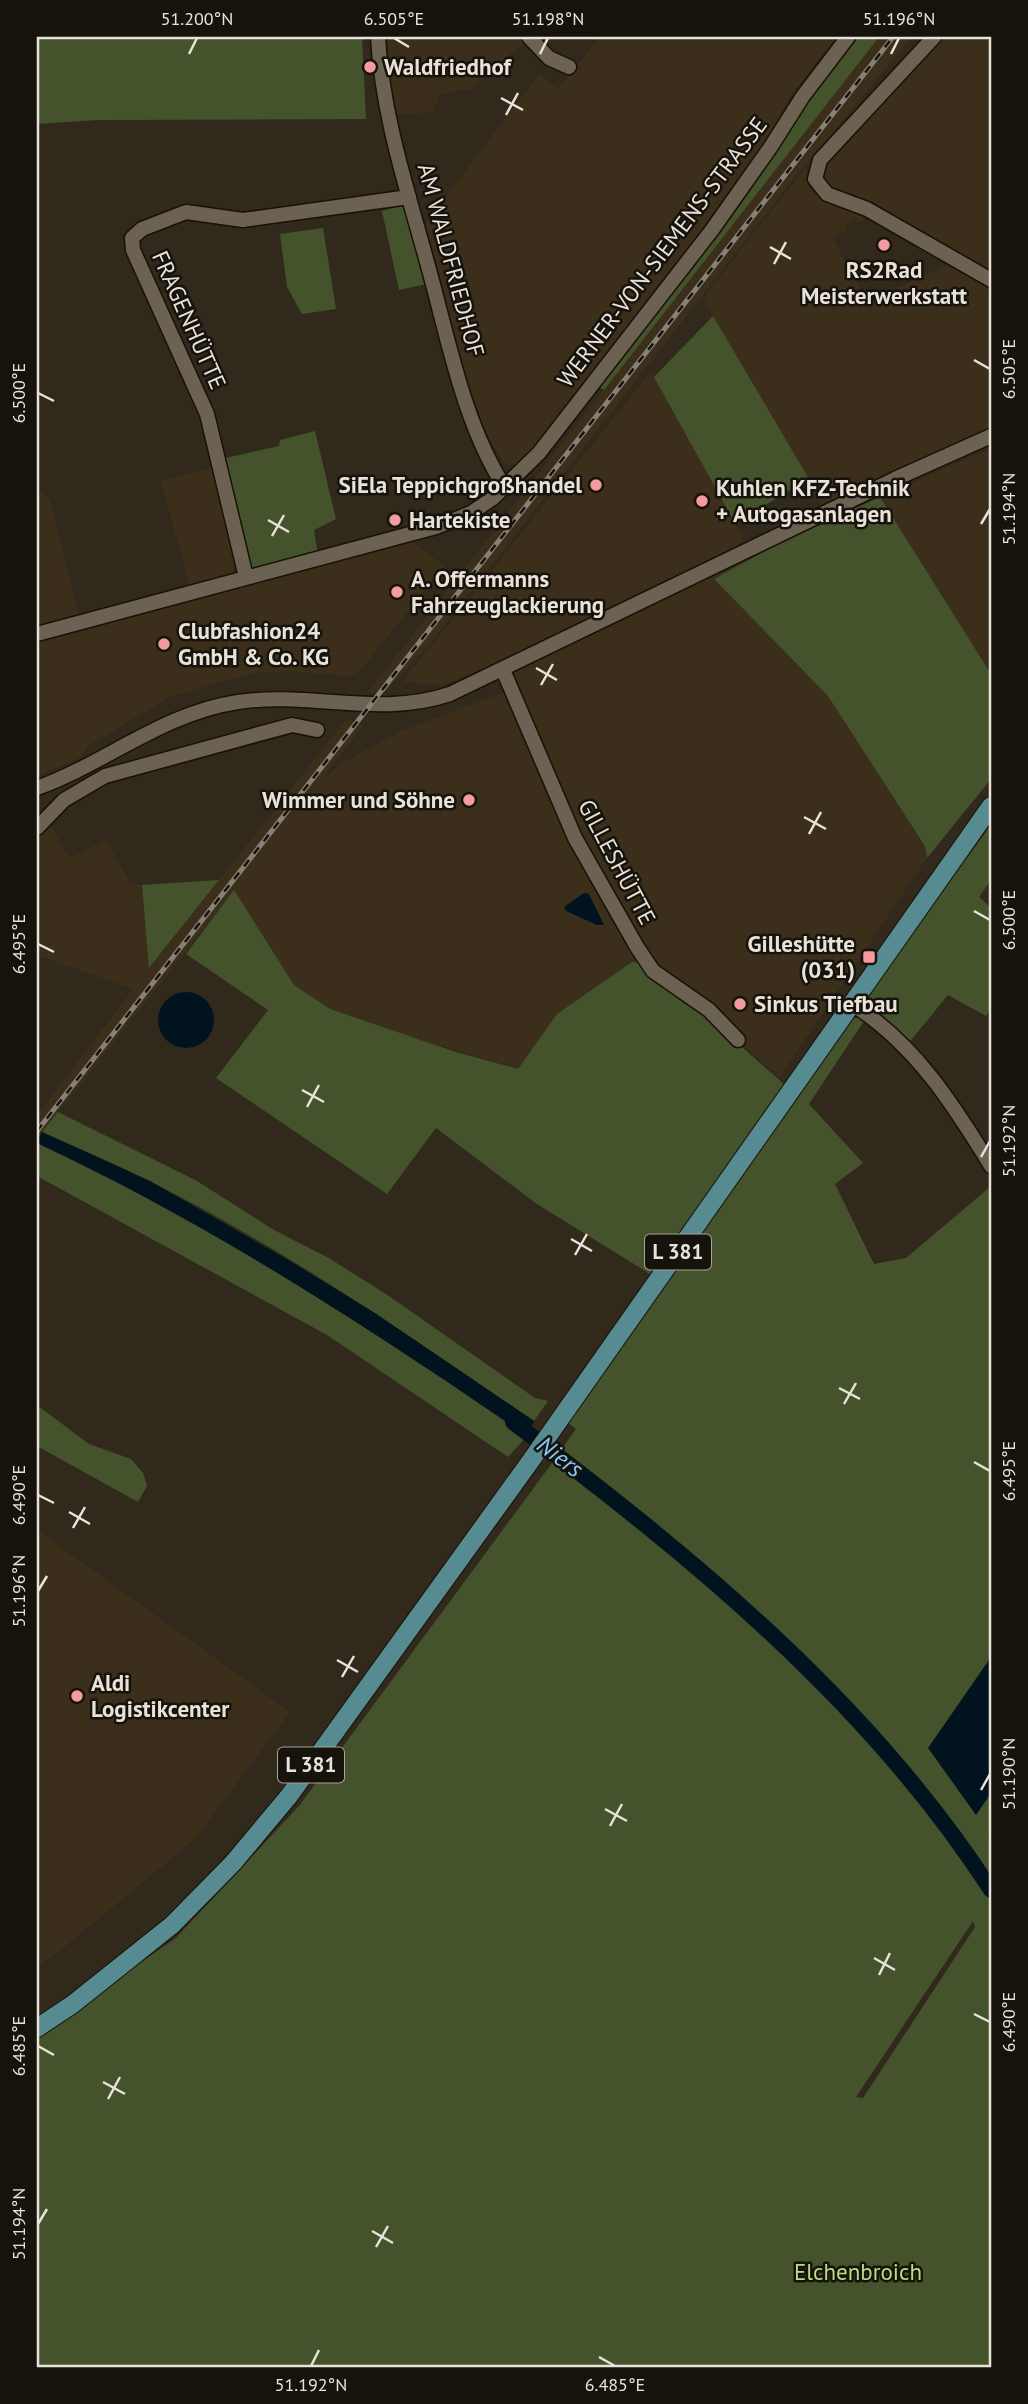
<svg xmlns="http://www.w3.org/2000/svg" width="1028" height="2404" font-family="'PT Sans',sans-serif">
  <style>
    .built { fill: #3b2f1b }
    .green { fill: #45532c; fill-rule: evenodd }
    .water { fill: #00131f }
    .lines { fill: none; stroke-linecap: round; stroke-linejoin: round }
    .stream { stroke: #00131f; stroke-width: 2.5 }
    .river { stroke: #00131f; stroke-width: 16 }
    .minor-casing { stroke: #191105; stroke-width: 17 }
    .major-casing { stroke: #191105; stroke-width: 20 }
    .minor { stroke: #6c6253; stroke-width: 14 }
    .major { stroke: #558b91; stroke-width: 18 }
    .rail-casing { stroke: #878074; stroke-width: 5 }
    .rail { stroke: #16120c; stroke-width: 2.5; stroke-dasharray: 8; stroke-linecap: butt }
    .ticks { fill: none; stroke: #e8e2d9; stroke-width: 2.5 }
    .poi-dot { fill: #f49aa1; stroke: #16120c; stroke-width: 2.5 }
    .labels { text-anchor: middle; stroke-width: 5; stroke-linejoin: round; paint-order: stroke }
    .shield { fill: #16120c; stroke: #a9a49c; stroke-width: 2 }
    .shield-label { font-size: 21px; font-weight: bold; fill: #e8e2d9 }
    .poi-label { font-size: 23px; font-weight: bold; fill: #e8e2d9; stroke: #16120c; text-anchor: start }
    .street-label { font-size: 23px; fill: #e8e2d9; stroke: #16120c }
    .park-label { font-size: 23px; fill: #bbdc80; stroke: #16120c }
    .water-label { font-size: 24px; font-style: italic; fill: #81ccfa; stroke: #16120c }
    .neatline { fill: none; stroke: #e8e2d9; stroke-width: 2.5 }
    .ticks-label { font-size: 18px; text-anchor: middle; fill: #e8e2d9 }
  </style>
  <rect width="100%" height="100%" fill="#31291b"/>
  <!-- built -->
  <path class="built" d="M 384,37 L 523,37 L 526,40 L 472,89 L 440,94 L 433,112 L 396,115 L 389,96 Z
    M 600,37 L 837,37 L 792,93 L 767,139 L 695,239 L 537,446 L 520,464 L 506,465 L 468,407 L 423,227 L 539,74 L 558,89 Z
    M 879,37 L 912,37 L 796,176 L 435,638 L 385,692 L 368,692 Z
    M 942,37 L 991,37 L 991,427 L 821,505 L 703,298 L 805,168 L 811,191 L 866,219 L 857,223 L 855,220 L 846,225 L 847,229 L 832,238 L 868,302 L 949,264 L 976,276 L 977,263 L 858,198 L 825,186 L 817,167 Z
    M 649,374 L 654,377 L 719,492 L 752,558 L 714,579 L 828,696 L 926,846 L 927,858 L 780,1077 L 691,1002 L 557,1014 L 518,1069 L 395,1032 L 330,1009 L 294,985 L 234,891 L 37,1139 L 37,1115 L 133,989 L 37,955 L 37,831 L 49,823 L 70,858 L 106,840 L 130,883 L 142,885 L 150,968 L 347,718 L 363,726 L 320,782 L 342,763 L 403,730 L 507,691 L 515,681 L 504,660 L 443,685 L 402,682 Z
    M 991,448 L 991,674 L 880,497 Z
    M 215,467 L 234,544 L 233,574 L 189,584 L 161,480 Z
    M 37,489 L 50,500 L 79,617 L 412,541 L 444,566 L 359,672 L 350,676 L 286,671 L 256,673 L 171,696 L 88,746 L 82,757 L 37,776 Z
    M 37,1530 L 290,1712 L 196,1838 L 61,1950 L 37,1966 Z"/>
  <!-- green -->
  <path class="green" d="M 37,37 L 362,37 L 366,119 L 98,120 L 37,124 Z
    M 855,37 L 879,37 L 604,390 L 597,385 Z
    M 400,206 L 406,207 L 427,284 L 399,290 L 382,211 Z
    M 323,228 L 336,309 L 302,314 L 287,287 L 280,234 Z
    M 713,316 L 809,479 L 735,523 L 654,377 Z
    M 315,431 L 336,519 L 314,530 L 318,555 L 255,571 L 246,568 L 221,459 L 279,446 L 280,440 Z
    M 880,497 L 991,674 L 991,779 L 927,858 L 925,846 L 828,696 L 714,579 L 772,547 Z
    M 991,825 L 991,880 L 979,897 L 991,908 L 991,1009 L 986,1016 L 948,995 L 907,1045 L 863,1008 L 867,995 Z
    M 219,880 L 149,968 L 142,885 Z
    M 234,890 L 294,985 L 330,1009 L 456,1052 L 518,1069 L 557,1014 L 632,962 L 648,964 L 785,1085 L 650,1274 L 537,1204 L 436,1128 L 387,1194 L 216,1078 L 268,1010 L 186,954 Z
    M 848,1018 L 866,1018 L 809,1104 L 863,1163 L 835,1184 L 874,1264 L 906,1258 L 991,1186 L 991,1881 L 942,1810 L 804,1656 L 729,1587 L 561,1450 L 576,1429 L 567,1422 Z
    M 58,1112 L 197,1181 L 274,1230 L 327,1257 L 386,1294 L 535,1398 L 548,1401 L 534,1421 C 409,1336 284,1248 149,1181 C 114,1163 77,1148 42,1132 Z
    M 37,1143 C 210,1224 370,1328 527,1436 L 508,1457 L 327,1335 L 37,1176 Z
    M 37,1405 L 89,1444 L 131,1459 L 143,1473 L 147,1486 L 138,1502 L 37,1446 Z
    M 555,1459 L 642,1528 L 796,1661 L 868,1739 L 934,1818 L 991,1899 L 991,2367 L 37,2367 L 37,2034 L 176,1938 L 299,1806 ZM 973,1921 L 975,1927 L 863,2098 L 856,2097 Z"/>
  <!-- water -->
  <path class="water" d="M 584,893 L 589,894 L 604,925 L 597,925 L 566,911 L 564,907 Z
    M158 1020a28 28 0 1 1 56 0a28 28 0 1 1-56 0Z
    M 42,1132 L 150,1181 L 290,1261 L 375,1313 L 534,1421 L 527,1436 C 370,1328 210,1224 37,1143 Z
    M 991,1657 L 991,1793 L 976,1815 L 928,1748 Z"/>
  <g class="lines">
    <!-- stream -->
    <path class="stream" d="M 990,1835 L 991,1834
      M 967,1852 L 970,1850"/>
    <!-- river -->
    <path class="river" d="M 513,1422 C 691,1556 869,1701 991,1890"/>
    <defs>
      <path id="minor" d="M 378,37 C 382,115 408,192 428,266 C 449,341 463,422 505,488
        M 529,37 L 549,58 L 569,67
        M 934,37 L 820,160 L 815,179 L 827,194 L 867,209 L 991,280
        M 246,577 L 207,414 L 133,250 L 132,238 L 142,229 L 186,212 L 243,220 L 409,197
        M 37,634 L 436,527 L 471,513 L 493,498 L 539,453 L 712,230 L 770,148 L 803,96 L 848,37
        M 503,670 L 575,838 L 637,947 L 653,971 L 709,1010 L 738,1040
        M 37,788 C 106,763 163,713 238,702 C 310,691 379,718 450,694 L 895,479 L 991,436
        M 37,828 L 64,800 L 105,776 L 292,725 L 317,730
        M 852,1004 C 915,1044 953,1104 991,1166"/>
      <path id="major" d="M 37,2028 L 73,2004 L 172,1925 L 233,1863 L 289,1796 L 532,1459 L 991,806"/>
    </defs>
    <!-- minor casing -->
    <use href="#minor" class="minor-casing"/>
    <!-- major casing -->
    <use href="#major" class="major-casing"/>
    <!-- minor -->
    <use href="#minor" class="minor"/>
    <!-- major -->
    <use href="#major" class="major"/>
    <defs>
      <path id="rail" d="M 37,1131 L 893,37"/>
    </defs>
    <!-- rail casing -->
    <use href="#rail" class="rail-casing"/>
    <!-- rail -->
    <use href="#rail" class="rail"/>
  </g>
  <!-- ticks -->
  <path class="ticks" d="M 394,38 L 409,47M 189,54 L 197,38M 540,54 L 548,38M 891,54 L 899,38M 501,98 L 523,110M 506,115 L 518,93M 770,247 L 791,259M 774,264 L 786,242M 974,360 L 990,369M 38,393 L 54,401M 268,520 L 289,532M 981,524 L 990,509M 272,536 L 284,515M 536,668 L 557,680M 541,685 L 553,664M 804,817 L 826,829M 809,834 L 821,812M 974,911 L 990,920M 38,944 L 54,952M 302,1090 L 324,1102M 307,1107 L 319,1085M 981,1157 L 990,1141M 571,1239 L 592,1251M 575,1255 L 587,1234M 839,1388 L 860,1399M 844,1404 L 856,1383M 974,1462 L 990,1471M 38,1495 L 54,1503M 69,1512 L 90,1524M 73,1528 L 85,1507M 38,1591 L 47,1576M 337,1660 L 358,1672M 342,1677 L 354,1656M 981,1790 L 990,1774M 605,1809 L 627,1821M 610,1826 L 622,1804M 874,1958 L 895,1970M 879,1975 L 890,1953M 974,2014 L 990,2022M 38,2046 L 54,2055M 103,2082 L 125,2094M 108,2099 L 120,2077M 38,2224 L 47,2209M 372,2231 L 393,2243M 376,2247 L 388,2226M 599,2357 L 615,2366M 311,2366 L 319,2350"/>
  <!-- markers -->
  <g class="poi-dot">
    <circle cx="370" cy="67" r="7"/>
    <circle cx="884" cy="245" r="7"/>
    <circle cx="596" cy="485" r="7"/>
    <circle cx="702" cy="501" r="7"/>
    <circle cx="395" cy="520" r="7"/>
    <circle cx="397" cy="592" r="7"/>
    <circle cx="164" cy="644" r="7"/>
    <circle cx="469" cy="800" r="7"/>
    <rect x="862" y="950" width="14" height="14" rx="3.5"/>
    <circle cx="740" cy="1004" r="7"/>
    <circle cx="77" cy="1696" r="7"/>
  </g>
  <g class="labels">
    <!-- shield labels -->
    <g class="shield">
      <rect x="645" y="1234.5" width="66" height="35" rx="5"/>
      <rect x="278" y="1747.5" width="66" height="35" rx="5"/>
    </g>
    <g class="shield-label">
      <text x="678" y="1259">L 381</text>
      <text x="311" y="1772">L 381</text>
    </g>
    <!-- poi labels -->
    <g class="poi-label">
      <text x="384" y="75">Waldfriedhof</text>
      <text x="884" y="278" text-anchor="middle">RS2Rad<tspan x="884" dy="26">Meisterwerkstatt</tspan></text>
      <text x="582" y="493" text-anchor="end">SiEla Teppichgroßhandel</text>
      <text x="716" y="496">Kuhlen KFZ-Technik<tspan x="716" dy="26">+ Autogasanlagen</tspan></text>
      <text x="409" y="528">Hartekiste</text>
      <text x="411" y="587">A. Offermanns<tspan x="411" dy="26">Fahrzeuglackierung</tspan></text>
      <text x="178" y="639">Clubfashion24<tspan x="178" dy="26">GmbH &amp; Co. KG</tspan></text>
      <text x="455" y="808" text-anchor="end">Wimmer und Söhne</text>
      <text x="855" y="952" text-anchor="end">Gilleshütte<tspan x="855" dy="26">(031)</tspan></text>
      <text x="754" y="1012">Sinkus Tiefbau</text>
      <text x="91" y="1691">Aldi<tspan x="91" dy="26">Logistikcenter</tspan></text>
    </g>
    <!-- street labels -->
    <g class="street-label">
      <text transform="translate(662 252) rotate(-53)" y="8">WERNER-VON-SIEMENS-STRASSE</text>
      <text transform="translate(451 260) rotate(75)" y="8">AM WALDFRIEDHOF</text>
      <text transform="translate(189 320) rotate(66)" y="8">FRAGENHÜTTE</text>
      <text transform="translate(617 862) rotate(62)" y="8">GILLESHÜTTE</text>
    </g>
    <!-- park labels -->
    <g class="park-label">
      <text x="858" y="2280">Elchenbroich</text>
    </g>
    <!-- water labels -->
    <g class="water-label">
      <text transform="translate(560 1457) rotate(37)" y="8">Niers</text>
    </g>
  </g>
  <!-- border -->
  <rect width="1028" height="2404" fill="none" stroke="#16120c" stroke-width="77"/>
  <rect x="38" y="38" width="952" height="2328" class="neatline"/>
  <g class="ticks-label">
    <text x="197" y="25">51.200°N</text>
    <text x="394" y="25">6.505°E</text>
    <text x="548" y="25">51.198°N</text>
    <text x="899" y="25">51.196°N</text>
    <text transform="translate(1009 369) rotate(-90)" y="6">6.505°E</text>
    <text transform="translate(19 393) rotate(-90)" y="6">6.500°E</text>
    <text transform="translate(1009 509) rotate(-90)" y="6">51.194°N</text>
    <text transform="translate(1009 920) rotate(-90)" y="6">6.500°E</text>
    <text transform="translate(19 944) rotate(-90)" y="6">6.495°E</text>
    <text transform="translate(1009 1141) rotate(-90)" y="6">51.192°N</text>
    <text transform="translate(1009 1471) rotate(-90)" y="6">6.495°E</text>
    <text transform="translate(19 1495) rotate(-90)" y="6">6.490°E</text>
    <text transform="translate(19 1591) rotate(-90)" y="6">51.196°N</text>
    <text transform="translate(1009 1774) rotate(-90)" y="6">51.190°N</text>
    <text transform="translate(1009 2022) rotate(-90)" y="6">6.490°E</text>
    <text transform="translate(19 2046) rotate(-90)" y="6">6.485°E</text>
    <text transform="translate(19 2224) rotate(-90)" y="6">51.194°N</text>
    <text x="311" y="2391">51.192°N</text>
    <text x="615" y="2391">6.485°E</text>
  </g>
</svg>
